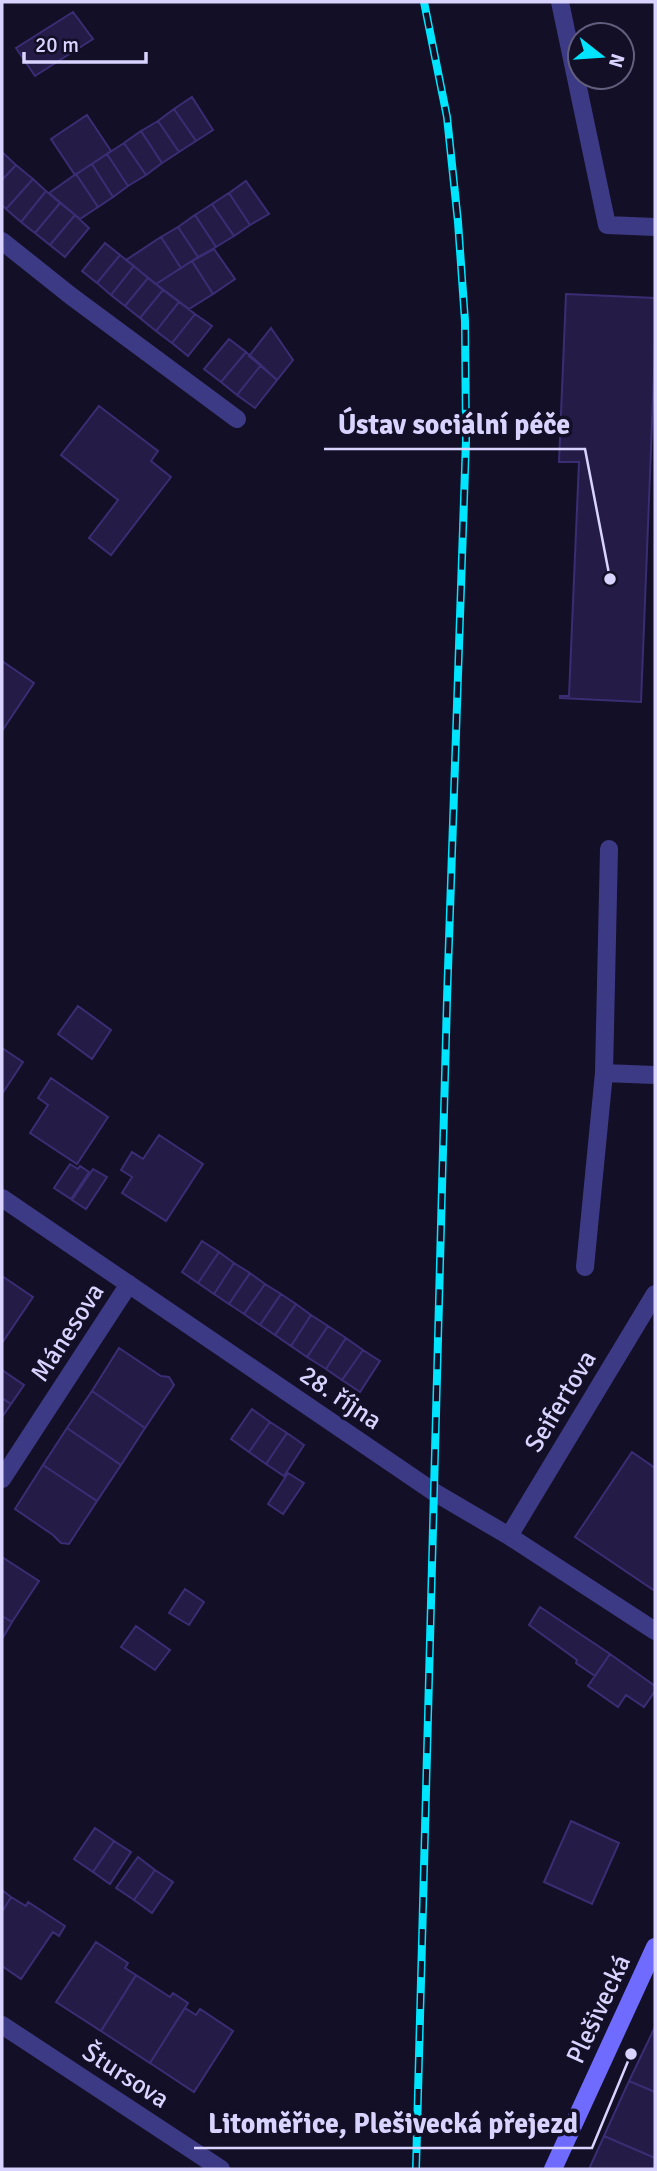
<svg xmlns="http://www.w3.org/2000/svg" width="657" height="2171" font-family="Signika,sans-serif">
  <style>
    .building { fill: #241b47; stroke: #3b2d73; stroke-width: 2 }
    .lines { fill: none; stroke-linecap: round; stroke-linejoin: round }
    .lane { stroke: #3d3a85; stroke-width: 18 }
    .street { stroke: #3d3a85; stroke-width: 18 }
    .secondary { stroke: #6f6bff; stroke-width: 18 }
    .rail-casing { stroke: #00e5ff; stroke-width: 8 }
    .rail { stroke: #130f26; stroke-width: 5; stroke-dasharray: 16; stroke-linecap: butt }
    .labels { text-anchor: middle; stroke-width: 7; stroke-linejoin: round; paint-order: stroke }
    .street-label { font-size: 26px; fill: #d9d4ff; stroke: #130f26 }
    .leader { fill: none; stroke: #d9d4ff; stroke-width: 2.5 }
    .callout-dot { fill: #d9d4ff; stroke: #130f26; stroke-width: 2.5 }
    .callout-label { font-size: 28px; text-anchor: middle; font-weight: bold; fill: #d9d4ff; stroke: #130f26; stroke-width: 7; stroke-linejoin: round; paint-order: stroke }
  </style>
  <rect width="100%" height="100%" fill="#130f26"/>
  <!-- building -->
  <path class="building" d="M 73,12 L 93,39 L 35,76 L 16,48 Z
    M 192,97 L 213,130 L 196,141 L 174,109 Z
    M 174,109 L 196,141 L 179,152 L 158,121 Z
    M 87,115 L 111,151 L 75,175 L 51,139 Z
    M 158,121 L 179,152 L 162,163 L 141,131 Z
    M 141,131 L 162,163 L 146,175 L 124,143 Z
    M 124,143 L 146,175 L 128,186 L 107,154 Z
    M 2,152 L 16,165 L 2,180 Z
    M 107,154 L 128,186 L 113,197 L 92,164 Z
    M 92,164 L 113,197 L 98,207 L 76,174 Z
    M 16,165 L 33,179 L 6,209 L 2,205 L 2,180 Z
    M 76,174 L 98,207 L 80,219 L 49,193 Z
    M 33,179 L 46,191 L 21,222 L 6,209 Z
    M 246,181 L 269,214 L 250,225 L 229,193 Z
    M 46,191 L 60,203 L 35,233 L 21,222 Z
    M 229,193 L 250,225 L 234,236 L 212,204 Z
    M 60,203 L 75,215 L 50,245 L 35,233 Z
    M 212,204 L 234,236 L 216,247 L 195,215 Z
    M 75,215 L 89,228 L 65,257 L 50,245 Z
    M 195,215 L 216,247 L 198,257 L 178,227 Z
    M 178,227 L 198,257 L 181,268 L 161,237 Z
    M 161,237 L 181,268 L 156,284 L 126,260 Z
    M 105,243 L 120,255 L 97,283 L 82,271 Z
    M 214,249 L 235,279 L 213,294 L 192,261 Z
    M 120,255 L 134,266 L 111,295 L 97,283 Z
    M 192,261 L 213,294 L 189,309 L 156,284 Z
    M 134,266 L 148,278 L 125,306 L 111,295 Z
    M 148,278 L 163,290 L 140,318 L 125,306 Z
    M 163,290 L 179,302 L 156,331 L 140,318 Z
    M 566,294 L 655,298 L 655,348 L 641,702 L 560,698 L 560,696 L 569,696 L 579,462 L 559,462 Z
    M 179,302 L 195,314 L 172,343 L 156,331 Z
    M 195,314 L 212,326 L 188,356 L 172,343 Z
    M 271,328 L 293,360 L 277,380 L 249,356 Z
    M 229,339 L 246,352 L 221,382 L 204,369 Z
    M 246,352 L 261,365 L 237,395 L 221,382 Z
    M 261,365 L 277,380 L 255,408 L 237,395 Z
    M 99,406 L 158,451 L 151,461 L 171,477 L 111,555 L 89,538 L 118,500 L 61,455 Z
    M 2,661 L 34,683 L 2,731 Z
    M 78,1006 L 111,1030 L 92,1059 L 58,1034 Z
    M 2,1048 L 23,1062 L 2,1094 Z
    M 51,1078 L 108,1117 L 77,1164 L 30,1133 L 48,1105 L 38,1098 Z
    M 159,1135 L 203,1164 L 166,1221 L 122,1193 L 132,1177 L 121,1170 L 132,1152 L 143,1159 Z
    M 70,1164 L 78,1169 L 80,1166 L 89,1172 L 71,1199 L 54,1188 Z
    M 93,1169 L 107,1177 L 86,1209 L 72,1200 Z
    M 202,1241 L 219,1252 L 198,1283 L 182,1272 Z
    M 219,1252 L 234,1263 L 214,1294 L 198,1283 Z
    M 234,1263 L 250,1273 L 229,1304 L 214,1294 Z
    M 250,1273 L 265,1284 L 244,1314 L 229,1304 Z
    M 2,1276 L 33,1297 L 2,1343 Z
    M 265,1284 L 281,1294 L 260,1325 L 244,1314 Z
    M 281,1294 L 296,1304 L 275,1335 L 260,1325 Z
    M 296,1304 L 311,1315 L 291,1346 L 275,1335 Z
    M 311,1315 L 328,1326 L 307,1357 L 291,1346 Z
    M 328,1326 L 346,1338 L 326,1369 L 307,1357 Z
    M 346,1338 L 363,1350 L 342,1380 L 326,1369 Z
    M 119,1348 L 161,1376 L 169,1377 L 174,1385 L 145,1428 L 92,1391 Z
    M 363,1350 L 380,1361 L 360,1392 L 342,1380 Z
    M 2,1370 L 24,1385 L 11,1404 L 2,1398 Z
    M 92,1391 L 145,1428 L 121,1465 L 67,1428 Z
    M 2,1398 L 11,1404 L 2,1417 Z
    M 252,1409 L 270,1422 L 249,1452 L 231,1439 Z
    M 270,1422 L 287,1433 L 266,1464 L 249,1452 Z
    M 67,1428 L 121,1465 L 97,1501 L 43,1465 Z
    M 287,1433 L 304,1445 L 284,1476 L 266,1464 Z
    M 632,1452 L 655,1468 L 655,1591 L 575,1537 Z
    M 43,1465 L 97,1501 L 69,1544 L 61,1543 L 53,1535 L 15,1509 Z
    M 288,1473 L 304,1483 L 283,1514 L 268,1504 Z
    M 2,1557 L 39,1581 L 12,1622 L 2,1616 Z
    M 185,1589 L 204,1602 L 189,1625 L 169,1613 Z
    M 540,1607 L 610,1654 L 595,1676 L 576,1663 L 577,1660 L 529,1625 Z
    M 2,1616 L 12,1622 L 2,1639 Z
    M 136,1626 L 170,1650 L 155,1670 L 121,1647 Z
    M 610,1654 L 655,1686 L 655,1691 L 644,1707 L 626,1695 L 618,1707 L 588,1686 Z
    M 571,1821 L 619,1843 L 592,1904 L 544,1882 Z
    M 95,1828 L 114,1841 L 93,1872 L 74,1859 Z
    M 114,1841 L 131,1852 L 110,1884 L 93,1872 Z
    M 138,1857 L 155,1870 L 134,1900 L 116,1888 Z
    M 155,1870 L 173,1882 L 152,1913 L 134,1900 Z
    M 2,1890 L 11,1897 L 2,1912 Z
    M 11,1897 L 26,1906 L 28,1902 L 65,1926 L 59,1936 L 53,1932 L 21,1979 L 2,1966 L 2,1912 Z
    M 96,1942 L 128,1963 L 125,1968 L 136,1975 L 101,2031 L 56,2002 Z
    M 136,1975 L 170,1997 L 173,1993 L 188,2003 L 150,2063 L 101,2031 Z
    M 185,2008 L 196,2015 L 200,2009 L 233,2031 L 194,2092 L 150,2063 Z
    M 655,2027 L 655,2092 L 629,2081 Z
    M 629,2081 L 655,2092 L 655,2158 L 604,2136 Z
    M 604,2136 L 655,2158 L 655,2169 L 589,2169 Z"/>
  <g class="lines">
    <!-- lane -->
    <path class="lane" d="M 560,2 L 607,225 L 655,227
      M 2,241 L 71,296 L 237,419
      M 609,849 L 604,1073 L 655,1075
      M 585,1267 L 604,1073"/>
    <!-- street -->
    <path class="street" d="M 2,1198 L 434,1492 L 509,1536 L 655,1631
      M 2,1479 L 129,1284
      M 509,1536 L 655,1294
      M 2,2025 L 221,2169"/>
    <!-- secondary -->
    <path class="secondary" d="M 553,2169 L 655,1947"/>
    <defs>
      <path id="rail" d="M 416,2169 L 447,999 L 466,440 L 465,321 L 458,222 L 447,117 L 424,2"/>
    </defs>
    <!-- rail casing -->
    <use href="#rail" class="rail-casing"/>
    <!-- rail -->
    <use href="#rail" class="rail"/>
  </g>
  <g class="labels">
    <!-- street labels -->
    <g class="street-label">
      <text transform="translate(67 1332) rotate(-57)" y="9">Mánesova</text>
      <text transform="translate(341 1397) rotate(34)" y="9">28. října</text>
      <text transform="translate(560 1401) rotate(-59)" y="9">Seifertova</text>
      <text transform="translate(598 2009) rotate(-65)" y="9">Plešivecká</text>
      <text transform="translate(126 2075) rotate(33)" y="9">Štursova</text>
    </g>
  </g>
  <!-- callouts -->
  <path class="leader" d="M610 579L585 449H324M631 2054L592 2148H194"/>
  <g class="callout-dot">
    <circle cx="610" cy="579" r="7"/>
    <circle cx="631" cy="2054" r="7"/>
  </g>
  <g class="callout-label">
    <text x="454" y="434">Ústav sociální péče</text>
    <text x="393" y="2133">Litoměřice, Plešivecká přejezd</text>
  </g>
  <!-- border -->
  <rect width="657" height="2171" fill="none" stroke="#d9d4ff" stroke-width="7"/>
  <!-- north arrow -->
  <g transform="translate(601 56) rotate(107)"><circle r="33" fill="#130f26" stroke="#625e7d" stroke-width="2"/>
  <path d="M0-5L12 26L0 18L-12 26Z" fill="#00e5ff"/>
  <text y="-10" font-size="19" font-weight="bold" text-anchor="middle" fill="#d9d4ff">N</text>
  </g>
  <!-- scale -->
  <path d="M24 52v10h122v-10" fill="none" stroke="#d9d4ff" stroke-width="3.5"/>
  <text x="35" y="52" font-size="21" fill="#d9d4ff" stroke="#130f26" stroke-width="5" paint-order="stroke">20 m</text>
</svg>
